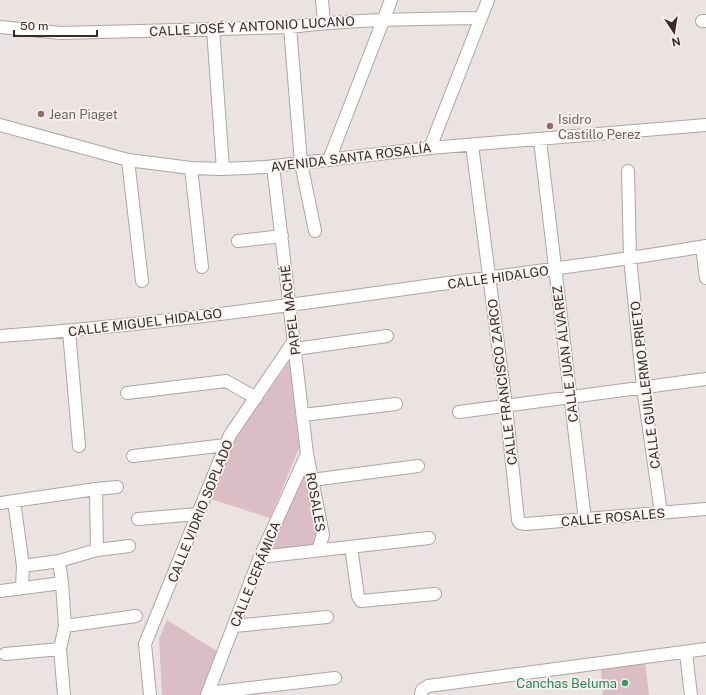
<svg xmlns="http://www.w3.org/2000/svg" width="706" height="695" font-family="'Public Sans',sans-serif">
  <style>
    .green { fill: #dabdc5 }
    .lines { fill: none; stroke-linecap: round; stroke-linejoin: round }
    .minor-casing { stroke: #afa4a1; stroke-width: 14 }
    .minor { stroke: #fff; stroke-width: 12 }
    .education-dot { fill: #8d6e63; stroke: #f8f3f3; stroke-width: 1.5 }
    .leisure-dot { fill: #2e9e5b; stroke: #f8f3f3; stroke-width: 1.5 }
    .labels { text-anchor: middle; stroke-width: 3.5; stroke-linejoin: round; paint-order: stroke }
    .street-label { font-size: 13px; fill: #3a2924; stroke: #f8f3f3 }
    .education-label { font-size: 13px; fill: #785e54; stroke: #f8f3f3; text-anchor: start }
    .leisure-label { font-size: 13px; fill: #27864d; stroke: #f8f3f3; text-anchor: end }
  </style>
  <rect width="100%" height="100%" fill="#ebe3e2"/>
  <!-- green -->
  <path class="green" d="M 291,359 L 302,441 L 270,518 L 208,498 L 233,441 Z
    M 307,464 L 322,535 L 317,549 L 270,553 Z
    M 167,620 L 220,653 L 204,695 L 162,695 L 159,639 Z
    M 645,662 L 649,695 L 603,695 L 601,670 Z"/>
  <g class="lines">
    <defs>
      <path id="minor" d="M 322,0 L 324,22
        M 702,21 L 706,21
        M 0,27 L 61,33 L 290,27 C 353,19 417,19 481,18
        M 290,27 L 301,163 L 315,231
        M 213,29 L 223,169
        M 0,125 L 128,160 L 191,168 L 223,169 L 266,167 L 430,148 L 706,125
        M 540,140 L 585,520
        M 472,145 L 506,406 L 518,520 L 520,523 L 526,524 L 706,509
        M 430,148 L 488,0
        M 128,160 L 142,281
        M 329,160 L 391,0
        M 273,166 L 307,454 L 323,535 L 318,550
        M 191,168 L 202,267
        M 628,171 L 630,258 L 643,387 L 661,513
        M 238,241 L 282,236
        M 702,247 L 706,278
        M 69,331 L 79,446
        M 0,336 C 143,326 285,306 426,286 C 520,273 613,262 706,246
        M 295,349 L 387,336
        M 127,393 L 226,381 L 256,398
        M 459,412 L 706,379
        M 303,415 L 396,404
        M 133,456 L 226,445
        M 312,480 L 418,466
        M 96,489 L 97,550
        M 14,501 L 23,566 L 22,587
        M 0,503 L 96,489 L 117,487
        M 138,519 L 198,514
        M 351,547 L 358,596 L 361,601 L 435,594
        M 260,557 L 429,538
        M 59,561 L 62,583 L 65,626 L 60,649 L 64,695
        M 23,566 L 59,561 L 97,550 L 129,546
        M 0,591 L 62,583
        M 65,626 L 136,616
        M 234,626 L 327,617
        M 686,653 L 691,695
        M 5,654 L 60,649
        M 208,693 L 335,678
        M 150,695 L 145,644 L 230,435 L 294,341
        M 207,695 L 260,557 L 307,454
        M 421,695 L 422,690 L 428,686 L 706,649"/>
    </defs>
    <!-- minor casing -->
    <use href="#minor" class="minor-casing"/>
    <!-- minor -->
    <use href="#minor" class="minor"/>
  </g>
  <!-- markers -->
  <g class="education-dot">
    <circle cx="41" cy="114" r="4"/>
    <circle cx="550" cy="126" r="4"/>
  </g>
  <circle class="leisure-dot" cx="625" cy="683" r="4"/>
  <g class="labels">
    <!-- street labels -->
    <g class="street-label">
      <text transform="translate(252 26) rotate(-3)" y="5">CALLE JOSÉ Y ANTONIO LUCANO</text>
      <text transform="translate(351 157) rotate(-7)" y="5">AVENIDA SANTA ROSALÍA</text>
      <text transform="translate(498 277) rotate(-8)" y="5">CALLE HIDALGO</text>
      <text transform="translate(290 310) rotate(-97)" y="5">PAPEL MACHÉ</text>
      <text transform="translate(145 322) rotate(-7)" y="5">CALLE MIGUEL HIDALGO</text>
      <text transform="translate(565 354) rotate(-97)" y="5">CALLE JUAN ÁLVAREZ</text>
      <text transform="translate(502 382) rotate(-97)" y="5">CALLE FRANCISCO ZARCO</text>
      <text transform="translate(645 385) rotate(-97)" y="5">CALLE GUILLERMO PRIETO</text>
      <text transform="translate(316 502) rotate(80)" y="5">ROSALES</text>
      <text transform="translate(200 511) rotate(-68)" y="5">CALLE VIDRIO SOPLADO</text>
      <text transform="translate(613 517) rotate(-5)" y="5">CALLE ROSALES</text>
      <text transform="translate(255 574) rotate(-68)" y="5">CALLE CERÁMICA</text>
    </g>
    <!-- education labels -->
    <g class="education-label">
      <text x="49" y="119">Jean Piaget</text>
      <text x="558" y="124">Isidro<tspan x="558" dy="15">Castillo Perez</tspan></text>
    </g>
    <!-- leisure labels -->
    <g class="leisure-label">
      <text x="617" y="688">Canchas Beluma</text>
    </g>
  </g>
  <!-- north arrow -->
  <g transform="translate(674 32) rotate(168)" stroke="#f8f3f3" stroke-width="3" paint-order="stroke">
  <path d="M0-3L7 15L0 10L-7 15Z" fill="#3a2924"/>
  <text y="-6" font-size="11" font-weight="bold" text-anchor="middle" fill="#3a2924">N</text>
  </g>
  <!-- scale -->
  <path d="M14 30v6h83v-6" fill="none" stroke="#3a2924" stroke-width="2"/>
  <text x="20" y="30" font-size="12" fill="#3a2924" stroke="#f8f3f3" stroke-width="3" paint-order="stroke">50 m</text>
</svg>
